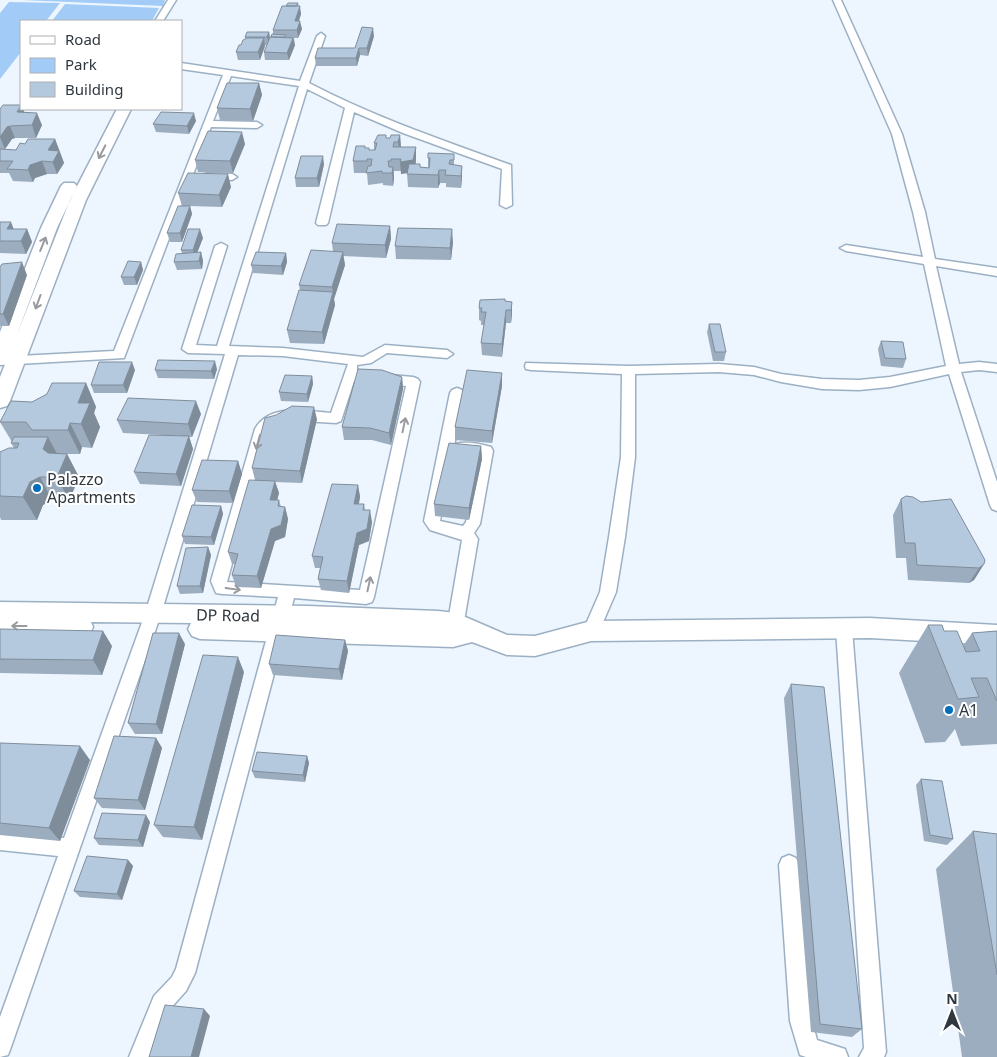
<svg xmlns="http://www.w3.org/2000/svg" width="997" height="1057" font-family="'Noto Sans',sans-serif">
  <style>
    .green { fill: #a2ccf7 }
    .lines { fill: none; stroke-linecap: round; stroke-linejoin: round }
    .street-casing { stroke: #9cb0c4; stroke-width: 3 }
    .secondary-casing { stroke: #9cb0c4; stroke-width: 3 }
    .street { fill: #fff; fill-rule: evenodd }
    .secondary { fill: #fff; fill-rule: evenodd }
    .wall { fill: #9cadbf }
    .shaded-wall { fill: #7f8d9b }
    .building { fill: #b5c9de; stroke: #7f8d9b }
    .oneway { stroke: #979b9f }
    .poi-dot { fill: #036eb9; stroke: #fff; stroke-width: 2 }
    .labels { text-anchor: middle; stroke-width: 4; stroke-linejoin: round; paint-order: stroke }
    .poi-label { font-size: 16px; fill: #2f373f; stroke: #fff; text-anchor: start }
    .street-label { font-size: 16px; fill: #2f373f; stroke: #fff }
  </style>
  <rect width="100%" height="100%" fill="#edf5fe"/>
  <!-- green -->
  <path class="green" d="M 22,0 L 165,0 L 163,6 Z
    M 9,2 L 60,3 L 46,21 L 21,21 L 21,52 L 0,79 L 0,13 Z
    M 65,4 L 159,8 L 152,21 L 52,21 Z"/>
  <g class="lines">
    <defs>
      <path id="street" d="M 168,0 L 176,0 L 163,21 L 155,21 Z
        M 833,0 L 841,0 L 902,134 L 925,212 L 935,259 L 997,268 L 997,276 L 936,266 L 959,364 L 979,362 L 997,364 L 997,372 L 979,370 L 961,372 L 997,482 L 997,511 L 992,509 L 990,505 L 949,374 L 890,387 L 859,390 L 822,389 L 781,382 L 754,375 L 719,372 L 635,374 L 635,457 L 625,537 L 616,592 L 597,636 L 591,638 L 585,636 L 583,631 L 600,592 L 609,537 L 621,457 L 622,374 L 531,370 L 526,369 L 525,366 L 526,363 L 629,366 L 719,364 L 754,367 L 781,374 L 822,379 L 859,380 L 890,377 L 946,366 L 924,264 L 846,251 L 840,248 L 846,245 L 923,257 L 913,212 L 892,134 Z
        M 321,33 L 325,36 L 309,83 C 374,117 442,140 511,165 L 512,205 L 506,208 L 500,205 L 502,169 L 403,133 L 354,112 L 328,223 L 326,225 L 318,225 L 316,223 L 345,108 L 307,89 L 229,346 L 283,348 L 363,357 L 385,345 L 447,350 L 453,354 L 447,358 L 387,353 L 371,363 L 357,365 L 357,372 L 413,377 L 418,379 L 420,382 L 374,597 L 372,602 L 366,604 L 294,598 L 195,973 L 186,991 L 169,1010 L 151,1057 L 129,1057 L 154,996 L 172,977 L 176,969 L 278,597 L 222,594 L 216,593 L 211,581 L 255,429 C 270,403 306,411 331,413 L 348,364 L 283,356 L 238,355 L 161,614 L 11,1047 L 8,1055 L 0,1057 L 0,1017 L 58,856 L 0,850 L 0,832 L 64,838 L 145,614 L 225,354 L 188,353 L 182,349 L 215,246 L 221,243 L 227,246 L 196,345 L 217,346 L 299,86 L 231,76 L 213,121 L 257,122 L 262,125 L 257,128 L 211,127 L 124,358 L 0,365 L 0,357 L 114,351 L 223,75 L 181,69 L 181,63 L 300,81 L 317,36 ZM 354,381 L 406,386 L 360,590 L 227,582 L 268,431 L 285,420 L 336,423 L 341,421 Z
        M 209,173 L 232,174 L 237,177 L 232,180 L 205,178 L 204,176 L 205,174 Z
        M 457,388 L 462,390 L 464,393 L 440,521 L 463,526 L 466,522 L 478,455 L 456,452 L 454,448 L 456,444 C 466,441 481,444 491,447 L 493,451 L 480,524 L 474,533 L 478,539 L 462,633 L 460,638 L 454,640 L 448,638 L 446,633 L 462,540 L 430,530 L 424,521 L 450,393 L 452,390 Z
        M 844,622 L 850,624 L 852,629 L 886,1052 L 884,1057 L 859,1057 L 864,1048 L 836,629 L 838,624 Z
        M 789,855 L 796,858 L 799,865 L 812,1021 L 817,1040 L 845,1049 L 848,1057 L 806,1057 L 800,1055 L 790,1021 L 779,865 L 782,858 Z"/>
      <path id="secondary" d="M 117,109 L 131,109 L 86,200 L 10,401 L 7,406 L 0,408 L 0,377 L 8,357 L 6,359 L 0,361 L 0,332 L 41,228 L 61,186 L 64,183 L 74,183 L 77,186 L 57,228 L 16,337 L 70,200 Z
        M 0,602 L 308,606 L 438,611 L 456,613 L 507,635 L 535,636 L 591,621 L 870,618 L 997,625 L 997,645 L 870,638 L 591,641 L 535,656 L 507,655 L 472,642 L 453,647 L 200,639 L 192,636 L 188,629 L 191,623 L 91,622 L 93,627 L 90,634 L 82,637 L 0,636 Z"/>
    </defs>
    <!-- street casing -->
    <use href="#street" class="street-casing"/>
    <!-- secondary casing -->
    <use href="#secondary" class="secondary-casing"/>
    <!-- street -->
    <use href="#street" class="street"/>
    <!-- secondary -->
    <use href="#secondary" class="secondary"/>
  </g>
  <!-- wall -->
  <path class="wall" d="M 298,3 L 301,14 L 299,21 L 302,29 L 298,38 L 294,38 L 295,45 L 289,60 L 265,60 L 264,52 L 267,45 L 265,45 L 260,60 L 238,60 L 236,52 L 246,39 L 245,37 L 269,32 L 270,37 L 271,37 L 273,34 L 273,30 L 286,6 Z
    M 374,36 L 368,56 L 360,55 L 357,66 L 316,66 L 315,58 L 355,48 Z
    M 259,83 L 262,95 L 253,121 L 220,120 L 217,108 Z
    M 0,109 L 25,112 L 42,125 L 36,138 L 15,138 L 12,139 L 5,149 L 0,149 Z
    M 196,121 L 189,134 L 156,132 L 153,124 Z
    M 386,135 L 386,138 L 390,138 L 400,135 L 401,147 L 416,147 L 416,164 L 421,167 L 428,168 L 428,158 L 454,154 L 454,165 L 462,166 L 462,178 L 461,188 L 446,187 L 446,183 L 440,183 L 438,188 L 408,187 L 407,173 L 401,174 L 401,171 L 394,171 L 394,179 L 393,186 L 383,185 L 383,183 L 368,185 L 367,173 L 354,173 L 353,161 L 366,148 L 369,148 L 369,150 L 374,150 L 374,143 Z
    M 55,139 L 64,163 L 57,174 L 47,174 L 35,178 L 33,182 L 13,181 L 9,173 L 0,173 L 0,149 L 16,150 L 25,144 Z
    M 245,144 L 233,173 L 198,172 L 195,160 Z
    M 324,164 L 319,187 L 296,187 L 295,178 Z
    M 231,187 L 222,207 L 190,206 L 192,214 L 182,242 L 170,242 L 167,233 L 182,206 L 178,193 Z
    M 0,222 L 14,229 L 27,229 L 32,242 L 26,254 L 0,253 Z
    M 390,226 L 391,239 L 386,258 L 343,256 L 345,265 L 334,299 L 335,305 L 324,344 L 290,343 L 287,330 L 300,290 L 299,285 L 333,252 L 332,243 Z
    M 203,238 L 197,253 L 201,252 L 203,261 L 202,269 L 177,270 L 174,262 L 182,253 L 181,250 Z
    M 453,242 L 451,260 L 396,259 L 395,246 Z
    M 286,253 L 287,262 L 283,275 L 253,273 L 251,265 Z
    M 141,262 L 143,270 L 137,285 L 124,285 L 121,277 Z
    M 0,267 L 27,275 L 9,326 L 0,326 Z
    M 505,301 L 512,302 L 512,314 L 511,323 L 506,323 L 502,357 L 482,355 L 481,343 L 484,325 L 481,325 L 481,321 L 479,320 L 479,308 Z
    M 709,324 L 726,352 L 724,361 L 713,361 L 707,332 Z
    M 881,341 L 906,359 L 903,368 L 881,366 L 878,349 Z
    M 217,369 L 214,379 L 158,378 L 155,370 Z
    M 135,370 L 127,393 L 94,393 L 91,385 Z
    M 502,373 L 502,386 L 492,443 L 455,440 L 455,427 Z
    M 312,376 L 313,384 L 308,402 L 281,401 L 279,392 Z
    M 402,377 L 403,389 L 391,445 L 372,440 L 344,440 L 342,427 Z
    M 86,383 L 96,407 L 94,413 L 100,427 L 92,448 L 82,447 L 80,454 L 67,454 L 79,477 L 69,501 L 52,500 L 43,505 L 37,520 L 1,520 L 0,517 L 0,452 L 14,448 L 11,443 L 12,442 L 0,422 L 32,402 Z
    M 201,414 L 192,437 L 189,437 L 193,449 L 181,486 L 140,484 L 134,472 L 182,436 L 123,433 L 117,420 Z
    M 317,419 L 302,483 L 275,482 L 279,493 L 277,500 L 279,500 L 281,507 L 285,507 L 288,519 L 285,537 L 275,541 L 261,588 L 236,587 L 232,575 L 235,564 L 232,564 L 228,552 L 255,480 L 252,468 Z
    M 481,446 L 482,459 L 469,520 L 435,516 L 434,504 Z
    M 238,461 L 242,474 L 233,503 L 197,502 L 192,490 Z
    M 358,485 L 360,497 L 359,504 L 364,504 L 365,510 L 372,522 L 369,541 L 359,545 L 349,593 L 321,590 L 318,579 L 320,568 L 315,568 L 312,556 Z
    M 901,499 L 984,564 L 974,580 L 969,583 L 908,580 L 906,558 L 896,558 L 893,515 Z
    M 221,506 L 223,514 L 214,545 L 185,544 L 182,536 Z
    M 208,547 L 211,555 L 203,593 L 180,594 L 177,586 Z
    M 928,625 L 944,631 L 963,646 L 972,633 L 997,631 L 997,744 L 961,746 L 955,729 L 945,742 L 925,743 L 899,673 Z
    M 0,629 L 112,646 L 102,675 L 0,673 Z
    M 345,640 L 348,651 L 342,680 L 273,675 L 269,664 Z
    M 185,644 L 162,734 L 135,734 L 128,723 Z
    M 244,672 L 202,840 L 163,837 L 154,825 Z
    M 791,684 L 862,1029 L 852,1037 L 811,1032 L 784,698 Z
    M 156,738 L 162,748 L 145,810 L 102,808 L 94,798 Z
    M 0,743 L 90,760 L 60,841 L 0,835 Z
    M 307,756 L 309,763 L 305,782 L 255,778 L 252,771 Z
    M 921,779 L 953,839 L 947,845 L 924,841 L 916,785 Z
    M 150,822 L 143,847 L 99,845 L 94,838 Z
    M 973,831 L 997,834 L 997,1057 L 962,1057 L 936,869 Z
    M 128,860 L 133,866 L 122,900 L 80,897 L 74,891 Z"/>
  <!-- shaded-wall -->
  <path class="shaded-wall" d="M 300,6 L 301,14 L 296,29 L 295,21 Z
    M 300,21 L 302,29 L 298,38 L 297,30 Z
    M 373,28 L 374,36 L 368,56 L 367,48 Z
    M 269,32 L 270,39 L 269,45 L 267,37 Z
    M 264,38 L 265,46 L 260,60 L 258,52 Z
    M 293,38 L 295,45 L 289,60 L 287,53 Z
    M 359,48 L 360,55 L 357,66 L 356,58 Z
    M 259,83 L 262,95 L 253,121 L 250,109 Z
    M 21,107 L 21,109 L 23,109 L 27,118 L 17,112 Z
    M 37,113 L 42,125 L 36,138 L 32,125 Z
    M 194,113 L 196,121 L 189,134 L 187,126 Z
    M 10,126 L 15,138 L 12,139 L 5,149 L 0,137 L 7,127 Z
    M 242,132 L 245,144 L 233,173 L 230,161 Z
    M 400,135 L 401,148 L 400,154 L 398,142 Z
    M 55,139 L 64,163 L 57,174 L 48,150 Z
    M 416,147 L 416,159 L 414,172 L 401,174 L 400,162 Z
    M 323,156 L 324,164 L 319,187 L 317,178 Z
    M 42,161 L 47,174 L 35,178 L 33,182 L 28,170 L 30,165 Z
    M 462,166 L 462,178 L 461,188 L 461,176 Z
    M 393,167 L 394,179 L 393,186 L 392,173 Z
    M 439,170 L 440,183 L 438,188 L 438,175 Z
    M 228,174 L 231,187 L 222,207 L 219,195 Z
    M 190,206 L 192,214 L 182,242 L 180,233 Z
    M 11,222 L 16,235 L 13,241 L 7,229 Z
    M 390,226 L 391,239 L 386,258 L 385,245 Z
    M 27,229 L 32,242 L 26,254 L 21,241 Z
    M 200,229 L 203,238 L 195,258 L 193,250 Z
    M 452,229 L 453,242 L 451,260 L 450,248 Z
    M 201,252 L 203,261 L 202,269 L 199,261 Z
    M 343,252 L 345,265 L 334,299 L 335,305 L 324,344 L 322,332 L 333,293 L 332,287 Z
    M 286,253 L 287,262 L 283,275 L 281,266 Z
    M 22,262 L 27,275 L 9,326 L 3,314 Z
    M 141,262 L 143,270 L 137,285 L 134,277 Z
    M 512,302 L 512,314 L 511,323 L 511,310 Z
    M 506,310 L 506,323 L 502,357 L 502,344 Z
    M 215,361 L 217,369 L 214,379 L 211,371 Z
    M 132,362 L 135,370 L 127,393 L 123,385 Z
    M 502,373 L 502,386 L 492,443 L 492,431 Z
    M 312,376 L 313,384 L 308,402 L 307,394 Z
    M 402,377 L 403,389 L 391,445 L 389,433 Z
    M 86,383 L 96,407 L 94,413 L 100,427 L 92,448 L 81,424 L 78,403 Z
    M 196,401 L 201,414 L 192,437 L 188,424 Z
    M 314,407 L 317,419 L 302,483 L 300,471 Z
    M 70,423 L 82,447 L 80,454 L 68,430 Z
    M 189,436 L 193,449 L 181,486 L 176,474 Z
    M 48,437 L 61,461 L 56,473 L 43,449 Z
    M 481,446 L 482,459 L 469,520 L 469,508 Z
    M 67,454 L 79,477 L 69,501 L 57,477 Z
    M 238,461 L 242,474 L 233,503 L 229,491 Z
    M 40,477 L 52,500 L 43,505 L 37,520 L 23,497 L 30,482 Z
    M 275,481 L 279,493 L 274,512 L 270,500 Z
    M 358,485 L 360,497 L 356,516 L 354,504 Z
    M 221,506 L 223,514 L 214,545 L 211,537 Z
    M 285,507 L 288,519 L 285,537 L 275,541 L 261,588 L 257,576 L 271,529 Z
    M 370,510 L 372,522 L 369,541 L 359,545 L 349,593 L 347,581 L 357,533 Z
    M 208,547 L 211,555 L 203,593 L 200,586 Z
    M 984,564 L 974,580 L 969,583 L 979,568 Z
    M 103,631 L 112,646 L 102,675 L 93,660 Z
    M 179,633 L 185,644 L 162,734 L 156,724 Z
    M 345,640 L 348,651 L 342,680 L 339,669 Z
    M 238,657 L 244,672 L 202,840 L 194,827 Z
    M 156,738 L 162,748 L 145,810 L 138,800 Z
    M 80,746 L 90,760 L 60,841 L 49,828 Z
    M 307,756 L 309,763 L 305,782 L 303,775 Z
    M 146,815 L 150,822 L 143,847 L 138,840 Z
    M 128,860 L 133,866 L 122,900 L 117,894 Z
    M 204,1009 L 210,1016 L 199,1057 L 191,1057 Z"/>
  <!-- building -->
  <path class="building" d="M 288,3 L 298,3 L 296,6 L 286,6 Z
    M 282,6 L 300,6 L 295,21 L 300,21 L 297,30 L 273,30 Z
    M 362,27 L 373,28 L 367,48 L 359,48 L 356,58 L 315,58 L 318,48 L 355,48 Z
    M 247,32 L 269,32 L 267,37 L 245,37 Z
    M 272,34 L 286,35 L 285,37 L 271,37 Z
    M 270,37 L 293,38 L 287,53 L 264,52 Z
    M 247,38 L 264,38 L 258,52 L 236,52 L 239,45 L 241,45 L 243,40 Z
    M 227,83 L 259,83 L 250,109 L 217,108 Z
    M 3,105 L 21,105 L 17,112 L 37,113 L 32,125 L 10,126 L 7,127 L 0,137 L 0,109 Z
    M 161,112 L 194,113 L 187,126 L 153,124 Z
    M 208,131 L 242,132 L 230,161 L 195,160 Z
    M 378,135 L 386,135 L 386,138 L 390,138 L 391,135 L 400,135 L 398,142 L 394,142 L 393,147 L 416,147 L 413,160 L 400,162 L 401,159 L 391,159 L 391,161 L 388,161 L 389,167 L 393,167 L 392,173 L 382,173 L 382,171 L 366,173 L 368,166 L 371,166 L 372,159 L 367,159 L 367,161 L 353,161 L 356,146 L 365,146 L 365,148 L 369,148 L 369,150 L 375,150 L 377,143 L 374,143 Z
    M 28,139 L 55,139 L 48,150 L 59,151 L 53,162 L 42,161 L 30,165 L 28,170 L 7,169 L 13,161 L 0,161 L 0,149 L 16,150 L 20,143 L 25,144 Z
    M 428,153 L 454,154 L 454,160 L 450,160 L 449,164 L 462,166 L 461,176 L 445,175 L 446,170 L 439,170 L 438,175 L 407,174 L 409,164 L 420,164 L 420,167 L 429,168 L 430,158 L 428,158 Z
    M 301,156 L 323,156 L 317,178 L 295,178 Z
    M 188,173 L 228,174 L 219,195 L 178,193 Z
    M 178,206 L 190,206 L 180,233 L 167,233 Z
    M 0,222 L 11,222 L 7,229 L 27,229 L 21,241 L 0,241 Z
    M 337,224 L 390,226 L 385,245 L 332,243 Z
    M 398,228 L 452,229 L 450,248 L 395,246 Z
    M 188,229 L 200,229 L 193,250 L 181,250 Z
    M 311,250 L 343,252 L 332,287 L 299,285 Z
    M 201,252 L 199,261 L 174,262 L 176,254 Z
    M 256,252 L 286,253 L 281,266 L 251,265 Z
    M 128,261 L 141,262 L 134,277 L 121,277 Z
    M 22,262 L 3,314 L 0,314 L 0,267 L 2,264 Z
    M 299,290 L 333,292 L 322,332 L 287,330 Z
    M 505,299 L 505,301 L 512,302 L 511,310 L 506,310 L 502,344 L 481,343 L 486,312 L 481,312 L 482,308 L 479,308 L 480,300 Z
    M 709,324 L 720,324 L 726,352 L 715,352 Z
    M 881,341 L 903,342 L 906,359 L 885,358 Z
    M 158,360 L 215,361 L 211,371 L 155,370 Z
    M 99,362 L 132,362 L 123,385 L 91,385 Z
    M 358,369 L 382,370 L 402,377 L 389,433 L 370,428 L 342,427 Z
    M 467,370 L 502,373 L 492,431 L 455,427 Z
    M 285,375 L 312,376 L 307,394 L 279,392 Z
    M 52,383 L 86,383 L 78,403 L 90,403 L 81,424 L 70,423 L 68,430 L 32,430 L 26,422 L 0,422 L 11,401 L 32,402 L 47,394 Z
    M 128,398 L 196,401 L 188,424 L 117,420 Z
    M 292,406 L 314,407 L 300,471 L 252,468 L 265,418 L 276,415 Z
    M 149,435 L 189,436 L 176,474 L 134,472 Z
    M 14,437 L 48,437 L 43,449 L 48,453 L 67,454 L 57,477 L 40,477 L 30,482 L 23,497 L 0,496 L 0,452 L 9,448 L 17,448 L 19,443 L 11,443 Z
    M 449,443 L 481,446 L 469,508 L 434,504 Z
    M 202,460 L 238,461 L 229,491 L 192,490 Z
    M 249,480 L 275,481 L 270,500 L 279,500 L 278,506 L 285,507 L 281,525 L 271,529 L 257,576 L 232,575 L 238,554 L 228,552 Z
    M 332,484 L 358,485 L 354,504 L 364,504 L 363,510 L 370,510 L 367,529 L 357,533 L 347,581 L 318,579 L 323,557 L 312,556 Z
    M 906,496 L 913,497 L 921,502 L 951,499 L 985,560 L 984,564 L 979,568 L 917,565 L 915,543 L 905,543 L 901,499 Z
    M 192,505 L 221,506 L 211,537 L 182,536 Z
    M 208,547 L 200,586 L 177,586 L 186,548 Z
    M 928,625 L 942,625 L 944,631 L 957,631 L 966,652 L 980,651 L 972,633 L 997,631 L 997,701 L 987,678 L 971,678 L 979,697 L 958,699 Z
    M 0,629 L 103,631 L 93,660 L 0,659 Z
    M 153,633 L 179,633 L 156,724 L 128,723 Z
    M 276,635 L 345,640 L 339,669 L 269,664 Z
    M 203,655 L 238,657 L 194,827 L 154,825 Z
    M 791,684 L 824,687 L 862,1029 L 820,1024 Z
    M 114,736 L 156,738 L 138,800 L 94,798 Z
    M 0,743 L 80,746 L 49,828 L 0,823 Z
    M 257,752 L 307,756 L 303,775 L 252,771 Z
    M 921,779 L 942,781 L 953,839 L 930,835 Z
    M 102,813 L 146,815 L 138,840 L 94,838 Z
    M 973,831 L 997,834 L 997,975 Z
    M 87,856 L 128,860 L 117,894 L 74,891 Z
    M 165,1005 L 204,1009 L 191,1057 L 149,1057 Z"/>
  <!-- one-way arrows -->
  <defs><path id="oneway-shaft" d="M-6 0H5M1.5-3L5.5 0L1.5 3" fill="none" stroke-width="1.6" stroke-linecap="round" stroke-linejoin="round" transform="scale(1.25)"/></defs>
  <g class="oneway">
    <use href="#oneway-shaft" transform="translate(102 152) rotate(117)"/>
    <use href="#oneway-shaft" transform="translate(43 244) rotate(-68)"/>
    <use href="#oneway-shaft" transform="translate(38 302) rotate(110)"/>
    <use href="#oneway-shaft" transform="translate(404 425) rotate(-78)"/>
    <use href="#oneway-shaft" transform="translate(258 442) rotate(106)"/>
    <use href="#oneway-shaft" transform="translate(369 584) rotate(-78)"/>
    <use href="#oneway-shaft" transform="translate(233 589) rotate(8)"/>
    <use href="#oneway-shaft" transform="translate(19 626) rotate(-180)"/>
  </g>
  <!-- markers -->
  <g class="poi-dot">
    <circle cx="37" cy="488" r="5"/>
    <circle cx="949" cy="710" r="5"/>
  </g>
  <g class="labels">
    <!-- poi labels -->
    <g class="poi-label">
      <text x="47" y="485">Palazzo<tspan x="47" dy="18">Apartments</tspan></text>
      <text x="959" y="716">A1</text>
    </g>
    <!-- street labels -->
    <g class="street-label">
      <text transform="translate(228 615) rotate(1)" y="6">DP Road</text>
    </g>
  </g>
  <!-- legend -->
  <rect x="20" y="20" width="162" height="90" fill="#ffffff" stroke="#acafb2"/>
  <rect x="30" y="36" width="25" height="8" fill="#ffffff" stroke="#acafb2"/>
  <text x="65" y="45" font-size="15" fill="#2f373f">Road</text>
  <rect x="30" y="58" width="25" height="15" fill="#a2ccf7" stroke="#acafb2"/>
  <text x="65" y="70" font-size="15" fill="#2f373f">Park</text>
  <rect x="30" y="82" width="25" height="15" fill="#b5c9de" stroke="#acafb2"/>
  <text x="65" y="95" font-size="15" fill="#2f373f">Building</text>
  <!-- north arrow -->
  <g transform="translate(952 1012)" stroke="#ffffff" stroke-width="4" paint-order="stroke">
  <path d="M0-4L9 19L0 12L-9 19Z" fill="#2f373f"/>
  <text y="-8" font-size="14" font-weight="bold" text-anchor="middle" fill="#2f373f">N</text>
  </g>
</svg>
